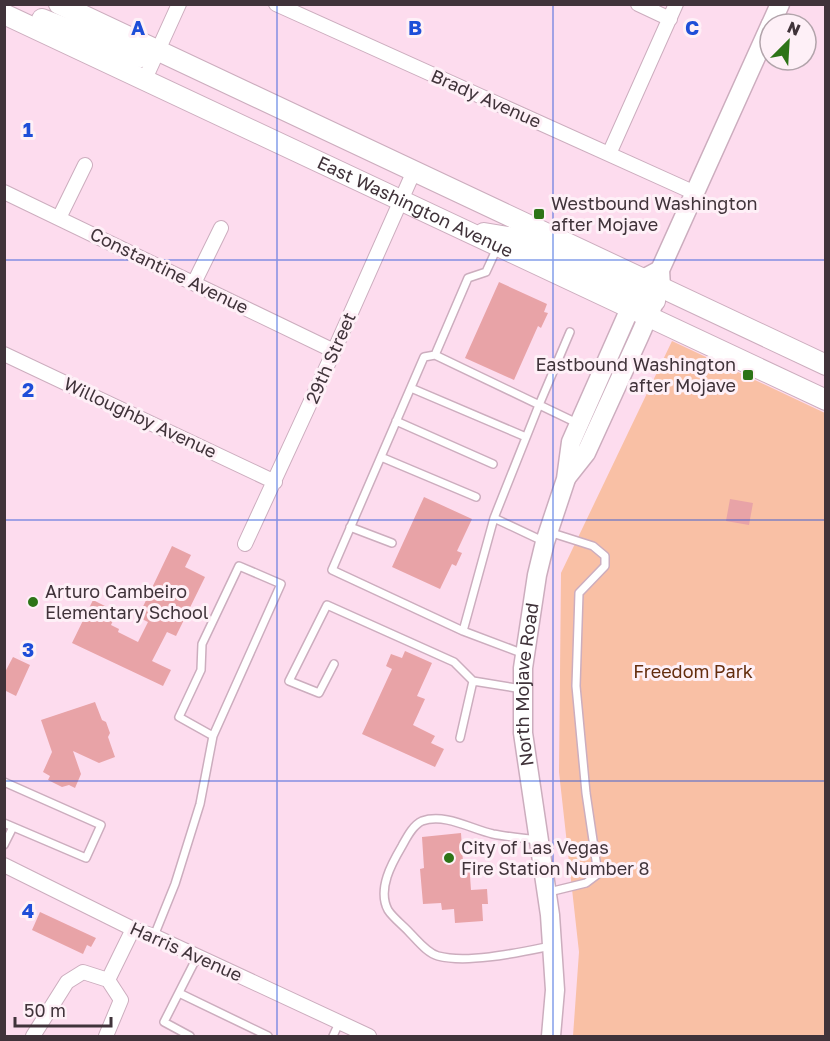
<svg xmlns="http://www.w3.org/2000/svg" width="830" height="1041" font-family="'Golos Text',sans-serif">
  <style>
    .green { fill: #f9c0a5 }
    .building { fill: #e8a3a7 }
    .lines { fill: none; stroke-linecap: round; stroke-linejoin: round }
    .service-casing { stroke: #ccadbe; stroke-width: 10 }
    .minor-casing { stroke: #ccadbe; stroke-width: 16 }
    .tertiary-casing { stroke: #ccadbe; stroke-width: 21 }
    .secondary-casing { stroke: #ccadbe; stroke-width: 22 }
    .service { stroke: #fff; stroke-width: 7 }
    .minor { stroke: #fff; stroke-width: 14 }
    .tertiary { stroke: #fff; stroke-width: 18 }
    .secondary { stroke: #fff; stroke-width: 20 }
    .grid { fill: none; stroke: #1d4ed8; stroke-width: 1.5; stroke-opacity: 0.55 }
    .poi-dot { fill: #2d7417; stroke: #fef0f7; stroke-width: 2 }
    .labels { text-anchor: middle; stroke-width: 6; stroke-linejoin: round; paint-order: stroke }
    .street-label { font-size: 18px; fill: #40333a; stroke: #fef0f7 }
    .poi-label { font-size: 18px; fill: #40333a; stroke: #fef0f7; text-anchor: start }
    .park-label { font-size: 18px; fill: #642d0e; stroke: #fef0f7 }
    .grid-label { font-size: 20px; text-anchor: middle; font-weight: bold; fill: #1d4ed8; stroke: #fef0f7; stroke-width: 6; stroke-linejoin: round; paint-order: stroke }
  </style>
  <rect width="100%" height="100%" fill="#fddcee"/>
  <!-- green -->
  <path class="green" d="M 672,341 L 825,413 L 825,1036 L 573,1036 L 579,952 L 559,772 L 561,573 Z"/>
  <!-- building -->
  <path class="building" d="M 499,282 L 547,304 L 544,312 L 548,313 L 541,328 L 538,326 L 514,380 L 465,358 Z
    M 424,497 L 472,519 L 457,551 L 462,553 L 456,566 L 452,564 L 440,589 L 392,567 Z
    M 730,499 L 753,503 L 749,525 L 726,521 Z
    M 172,546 L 191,555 L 185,567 L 205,577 L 176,636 L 167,632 L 152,661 L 171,670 L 163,686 L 72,643 L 93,600 L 117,612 L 111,625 L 119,629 L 118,632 L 138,642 L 148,622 L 138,617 Z
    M 405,651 L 432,663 L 417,696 L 425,699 L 413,725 L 435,736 L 431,743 L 444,749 L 435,767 L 362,734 L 392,669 L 386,666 L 391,654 L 402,658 Z
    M 13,657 L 30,665 L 16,696 L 4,690 L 4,674 Z
    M 95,702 L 102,720 L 106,722 L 110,733 L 108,737 L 115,757 L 99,763 L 73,751 L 81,774 L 75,788 L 69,785 L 62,787 L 48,780 L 50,776 L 43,772 L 52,752 L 41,720 Z
    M 461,833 L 463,862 L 469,862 L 471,890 L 487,889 L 488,904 L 482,904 L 483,921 L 455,923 L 454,909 L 442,910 L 441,903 L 423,904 L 420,869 L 424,868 L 422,837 Z
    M 40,912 L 96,938 L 91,947 L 87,945 L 83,954 L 32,930 Z"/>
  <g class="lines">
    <defs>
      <path id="service" d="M 497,248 L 486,272 L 468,278 L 435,355 L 579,424
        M 435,355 L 424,357 L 332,570 L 463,631
        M 411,388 L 526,437
        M 396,421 L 493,464
        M 381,457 L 476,497
        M 494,518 L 463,631 L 524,654
        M 350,527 L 392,543
        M 545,542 L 494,518 L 539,405 L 570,332
        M 334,664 L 319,693 L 289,681 L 327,605 L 454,662 L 473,681 L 522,689
        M 460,738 L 473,681
        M 4,782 L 101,825 L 86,858 L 4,823
        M 538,840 C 523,838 508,837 493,834 C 471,829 445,813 422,821 C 413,825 407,837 402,846 C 392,863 377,889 388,910 C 393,918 404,926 410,933 C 418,941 427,953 438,956 C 468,964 521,952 551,946
        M 4,845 L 13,827
        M 549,892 L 586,883 L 598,874 L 586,793 L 576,686 L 579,593 L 605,566 L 605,556 L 593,546 L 549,532
        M 154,936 L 175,884 L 200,804 L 213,736 L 281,584 L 239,566 L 202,644 L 201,670 L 179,717 L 213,736
        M 179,993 L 268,1036
        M 190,1036 L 164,1022 L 197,957
        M 333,1036 L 339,1023"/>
      <path id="minor" d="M 276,4 L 695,193
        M 638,4 L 670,19
        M 145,79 L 179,4
        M 609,154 L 676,4
        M 4,192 L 334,351
        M 59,218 L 85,165
        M 194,283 L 221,228
        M 4,354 L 275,482
        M 245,544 L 334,351 L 414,171
        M 4,865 L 133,929 L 154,936 L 369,1036
        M 33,1036 L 67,982 L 83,972 L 108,980
        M 106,1036 L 121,1000 L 108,980 L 133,929"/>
      <g id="tertiary">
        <path d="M 771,24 L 780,4"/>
        <path d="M 567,477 L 586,453 L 639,337 L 661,287 L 660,270 L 770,26"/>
        <path id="s1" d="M 551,1036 L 555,990 L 550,915 L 523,733 L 523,668 L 537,575 L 545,542 L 566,479 L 571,442 L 643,279 L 660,270"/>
      </g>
      <g id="secondary">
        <path d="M 59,4 L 826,365"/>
        <path id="s2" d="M 4,14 L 826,400"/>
        <path d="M 42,19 L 140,57"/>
        <path d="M 484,233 L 526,240 L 655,301"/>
      </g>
    </defs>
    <!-- service casing -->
    <use href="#service" class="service-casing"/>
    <!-- minor casing -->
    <use href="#minor" class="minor-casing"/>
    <!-- tertiary casing -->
    <use href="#tertiary" class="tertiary-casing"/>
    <!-- secondary casing -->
    <use href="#secondary" class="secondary-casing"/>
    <!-- service -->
    <use href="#service" class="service"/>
    <!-- minor -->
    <use href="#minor" class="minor"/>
    <!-- tertiary -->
    <use href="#tertiary" class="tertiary"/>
    <!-- secondary -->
    <use href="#secondary" class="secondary"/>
  </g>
  <!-- grid -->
  <path class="grid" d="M 277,4 L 277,1036M 553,4 L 553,1036M 4,260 L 826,260M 4,520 L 826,520M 4,781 L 826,781"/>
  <!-- markers -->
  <g class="poi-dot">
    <rect x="533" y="208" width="12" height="12" rx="3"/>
    <rect x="742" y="369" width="12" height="12" rx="3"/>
    <circle cx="33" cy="602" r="6"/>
    <circle cx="449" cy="858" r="6"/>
  </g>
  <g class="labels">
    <!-- street labels -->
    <g class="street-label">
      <text transform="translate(486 99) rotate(24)" y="6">Brady Avenue</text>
      <text dy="6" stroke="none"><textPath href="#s2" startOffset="454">East Washington Avenue</textPath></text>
      <text transform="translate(169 271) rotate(26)" y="6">Constantine Avenue</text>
      <text transform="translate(331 358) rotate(-66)" y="6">29th Street</text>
      <text transform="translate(140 418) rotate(25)" y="6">Willoughby Avenue</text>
      <text dy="6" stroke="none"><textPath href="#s1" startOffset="354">North Mojave Road</textPath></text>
      <text transform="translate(186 952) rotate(24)" y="6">Harris Avenue</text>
    </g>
    <!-- poi labels -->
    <g class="poi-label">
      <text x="551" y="210">Westbound Washington<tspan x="551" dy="21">after Mojave</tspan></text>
      <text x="736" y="371" text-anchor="end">Eastbound Washington<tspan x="736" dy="21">after Mojave</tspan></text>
      <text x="45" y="598">Arturo Cambeiro<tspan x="45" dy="21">Elementary School</tspan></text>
      <text x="461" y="854">City of Las Vegas<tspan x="461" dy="21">Fire Station Number 8</tspan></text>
    </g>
    <!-- park labels -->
    <g class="park-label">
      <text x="693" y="678">Freedom Park</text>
    </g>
  </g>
  <g class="grid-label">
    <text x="138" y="35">A</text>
    <text x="415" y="35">B</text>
    <text x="692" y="35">C</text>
    <text x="28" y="137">1</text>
    <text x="28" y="397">2</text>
    <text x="28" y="657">3</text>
    <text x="28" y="918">4</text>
  </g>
  <!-- border -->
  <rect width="830" height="1041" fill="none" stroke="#40333a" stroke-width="12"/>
  <!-- north arrow -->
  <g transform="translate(788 42) rotate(24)"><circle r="28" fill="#fef0f7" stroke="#b2a4ab" stroke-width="1.5"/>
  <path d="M0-4.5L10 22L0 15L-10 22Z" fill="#2d7417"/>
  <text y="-9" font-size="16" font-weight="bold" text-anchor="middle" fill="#40333a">N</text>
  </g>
  <!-- scale -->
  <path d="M15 1017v9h96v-9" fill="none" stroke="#40333a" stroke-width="3"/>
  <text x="24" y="1017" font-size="18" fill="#40333a" stroke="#fef0f7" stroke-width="4.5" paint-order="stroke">50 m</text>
</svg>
